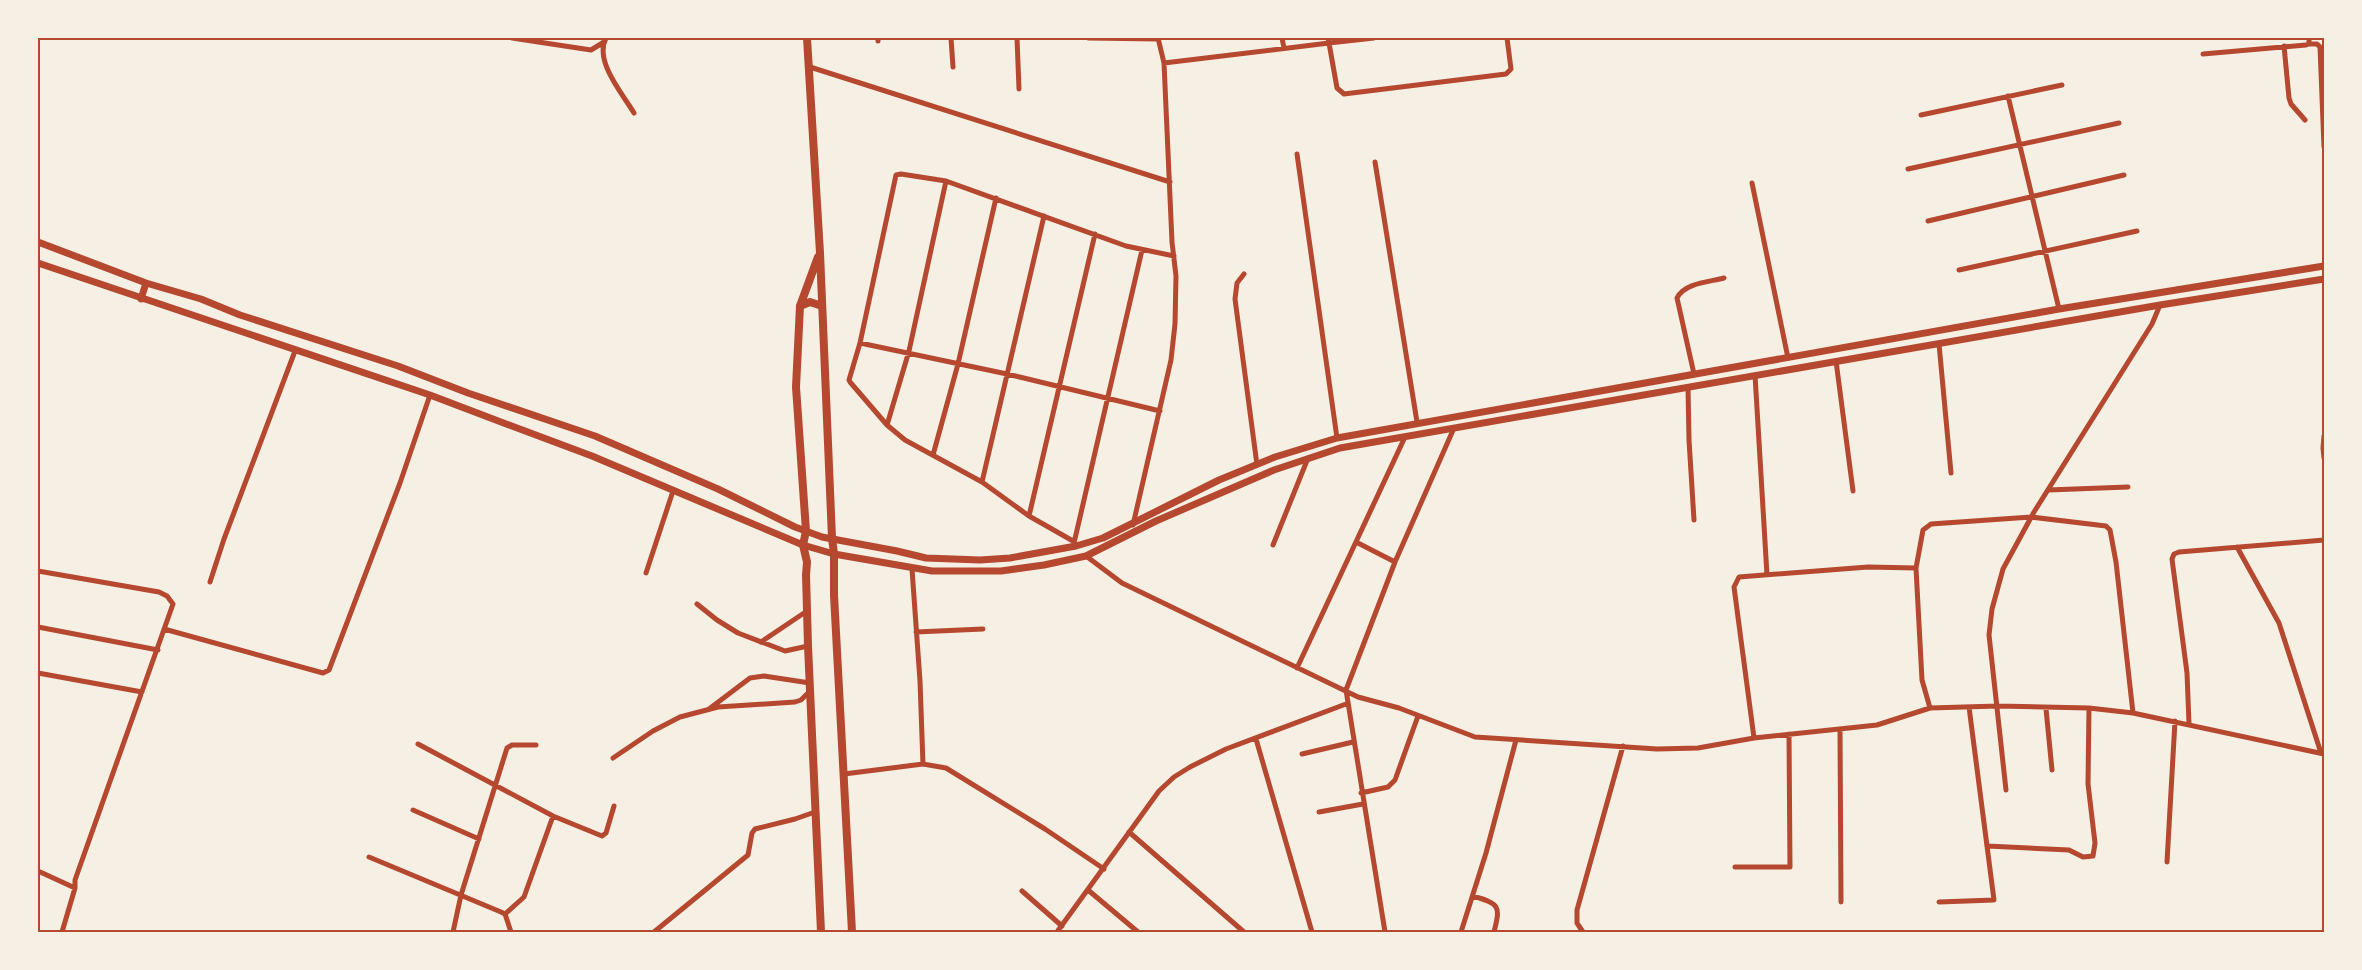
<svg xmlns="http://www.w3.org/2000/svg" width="2362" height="970" font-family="'Noto Sans',sans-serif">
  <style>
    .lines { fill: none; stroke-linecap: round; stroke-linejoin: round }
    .minor { stroke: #b5482f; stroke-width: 5 }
    .tertiary { stroke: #b5482f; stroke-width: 7 }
    .primary { stroke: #b5482f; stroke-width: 8 }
    .neatline { fill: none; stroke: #b5482f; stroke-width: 2 }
  </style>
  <rect width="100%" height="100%" fill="#f6efe4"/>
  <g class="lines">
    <!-- minor -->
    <path class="minor" d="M 512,38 L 591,50 L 604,42
      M 606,38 C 594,61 622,93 634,113
      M 878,38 L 878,41
      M 951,38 L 953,67
      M 1017,38 L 1019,89
      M 1088,38 L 1158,39
      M 1282,38 L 1284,48
      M 1374,38 L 1329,43 L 1337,88 L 1344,94 L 1506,74 L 1511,69 L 1507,38
      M 2309,44 L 2317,44 L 2320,47 L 2324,147
      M 2284,46 L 2289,98 L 2291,104 L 2305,120
      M 2203,54 L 2306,45 L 2309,44 L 2309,38
      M 1164,63 L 1329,43 L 1328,38
      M 810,67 L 1170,182
      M 2008,96 L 2059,309
      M 1921,115 L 2062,85
      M 1297,154 L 1337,438
      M 1375,162 L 1417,422
      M 1908,169 L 2119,123
      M 1752,183 L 1788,358
      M 1928,221 L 2124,175
      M 1959,270 L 2137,231
      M 1244,274 L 1237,283 L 1235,299 L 1257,465
      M 860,343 L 1007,374 L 1160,411
      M 1939,344 L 1951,473
      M 1836,361 L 1853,491
      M 1694,374 L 1677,298 C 1684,283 1709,282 1724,278
      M 1755,375 L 1767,575
      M 1688,387 L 1689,440 L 1694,520
      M 887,425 L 909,351 L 946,181
      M 2324,436 L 2323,448 L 2324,458
      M 933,455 L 958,364 L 996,198
      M 982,482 L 1044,216
      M 2048,490 L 2128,487
      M 1029,516 L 1095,234
      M 1133,525 L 1171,360 L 1175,324 L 1176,276 L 1172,242 L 1164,63 L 1158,38
      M 1073,541 L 1029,516 L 982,482 L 905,440 L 887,425 L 850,382 L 849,380 L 860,343 L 896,175 L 901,174 L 946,181 L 1126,246 L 1174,256
      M 1356,542 L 1395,562
      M 1074,543 L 1142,250
      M 1273,545 L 1308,458
      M 2237,547 L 2279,623 L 2321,753
      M 1086,556 L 1122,583 L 1358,697 L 1399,708 L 1475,737 L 1657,749 L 1698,748 L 1754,738 L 1877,725 L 1930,708 L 1998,706 L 2089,708 L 2133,713 L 2324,754
      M 1916,568 L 1923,530 L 1931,524 L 2031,517 L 2106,526 L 2110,530 L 2116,562 L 2133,713
      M 912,569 L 920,681 L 923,764
      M 38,571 L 159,592 L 167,596 L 173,604 L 75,880 L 75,888 L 62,932
      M 646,573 L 673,491
      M 210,582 L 224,539 L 295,351
      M 697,604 L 717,620 L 738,633 L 785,651 L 808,646
      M 38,627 L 158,650
      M 164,629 L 323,673 L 329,670 L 400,483 L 430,395
      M 916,632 L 983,629
      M 761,642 L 807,611
      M 1297,668 L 1405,437
      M 38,673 L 142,692
      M 709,709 L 750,678 L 764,676 L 810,683
      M 2046,709 L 2052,770
      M 2189,724 L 2187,673 L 2172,559 L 2174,554 L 2179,552 L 2324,540
      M 1840,729 L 1841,902
      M 1754,738 L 1734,587 L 1739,577 L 1868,567 L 1916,568 L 1922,680 L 1930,708
      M 1256,739 L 1312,932
      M 418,744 L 553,816 L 602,836 L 606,833 L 614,806
      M 1302,754 L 1353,742
      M 613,758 L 653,731 L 680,717 L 718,707 L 795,702 L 801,700 L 810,691
      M 844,774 L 923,764 L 946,768 L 1045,829 L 1104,869
      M 2006,790 L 1989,635 L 1992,609 L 2003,569 L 2034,512 L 2152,324 L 2160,305
      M 1361,793 L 1388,787 L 1395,780 L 1418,716
      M 413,810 L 479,839
      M 1319,812 L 1363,804
      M 1129,832 L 1244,932
      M 1987,846 L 2069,850 L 2083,857 L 2093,856 L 2095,843 L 2088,784 L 2089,708
      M 369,857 L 501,912 L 505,914 L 511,932
      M 2167,862 L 2175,721
      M 1735,867 L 1790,867 L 1789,734
      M 38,871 L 75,888
      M 1088,890 L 1138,932
      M 1022,891 L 1062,926
      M 1473,896 C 1499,904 1501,905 1494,932
      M 1939,902 L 1994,900 L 1969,707
      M 505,914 L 524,897 L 553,816
      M 453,932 L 461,895 L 507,748 L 512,745 L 536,745
      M 654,932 L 748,855 L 752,833 L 755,829 L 795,819 L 815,812
      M 1057,932 L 1159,791 L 1174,777 L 1190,767 L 1226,749 L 1346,704
      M 1385,932 L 1346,690 L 1395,562 L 1454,428
      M 1461,932 L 1486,853 L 1516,740
      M 1583,932 L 1577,923 L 1577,910 L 1623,746"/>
    <!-- tertiary -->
    <path class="tertiary" d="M 38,242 L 146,283 L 201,299 L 240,315 L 398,366 L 468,393 L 595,436 L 718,489 L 795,527 L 822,537 L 897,551 L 926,558 L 980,560 L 1010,558 L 1076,546 L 1103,538 L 1219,480 L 1275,457 L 1337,438 L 2059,309 L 2324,266
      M 38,263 L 430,395 L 509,425 L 592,456 L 803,545 L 834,554 L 932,571 L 1001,571 L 1044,565 L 1086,556 L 1156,521 L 1274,470 L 1340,448 L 2160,305 L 2324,279
      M 141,299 L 146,283"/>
    <!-- primary -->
    <path class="primary" d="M 807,38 L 820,253 L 832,538 L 834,554 L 834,595 L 852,932
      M 818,257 L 800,306 L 796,387 L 806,531 L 803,545 L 807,562 L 806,575 L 808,646 L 821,932
      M 800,306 L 810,302 L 822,306"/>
  </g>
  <!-- border -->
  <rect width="2362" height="970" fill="none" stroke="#f6efe4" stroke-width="78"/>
  <rect x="39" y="39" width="2284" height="892" class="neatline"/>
</svg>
